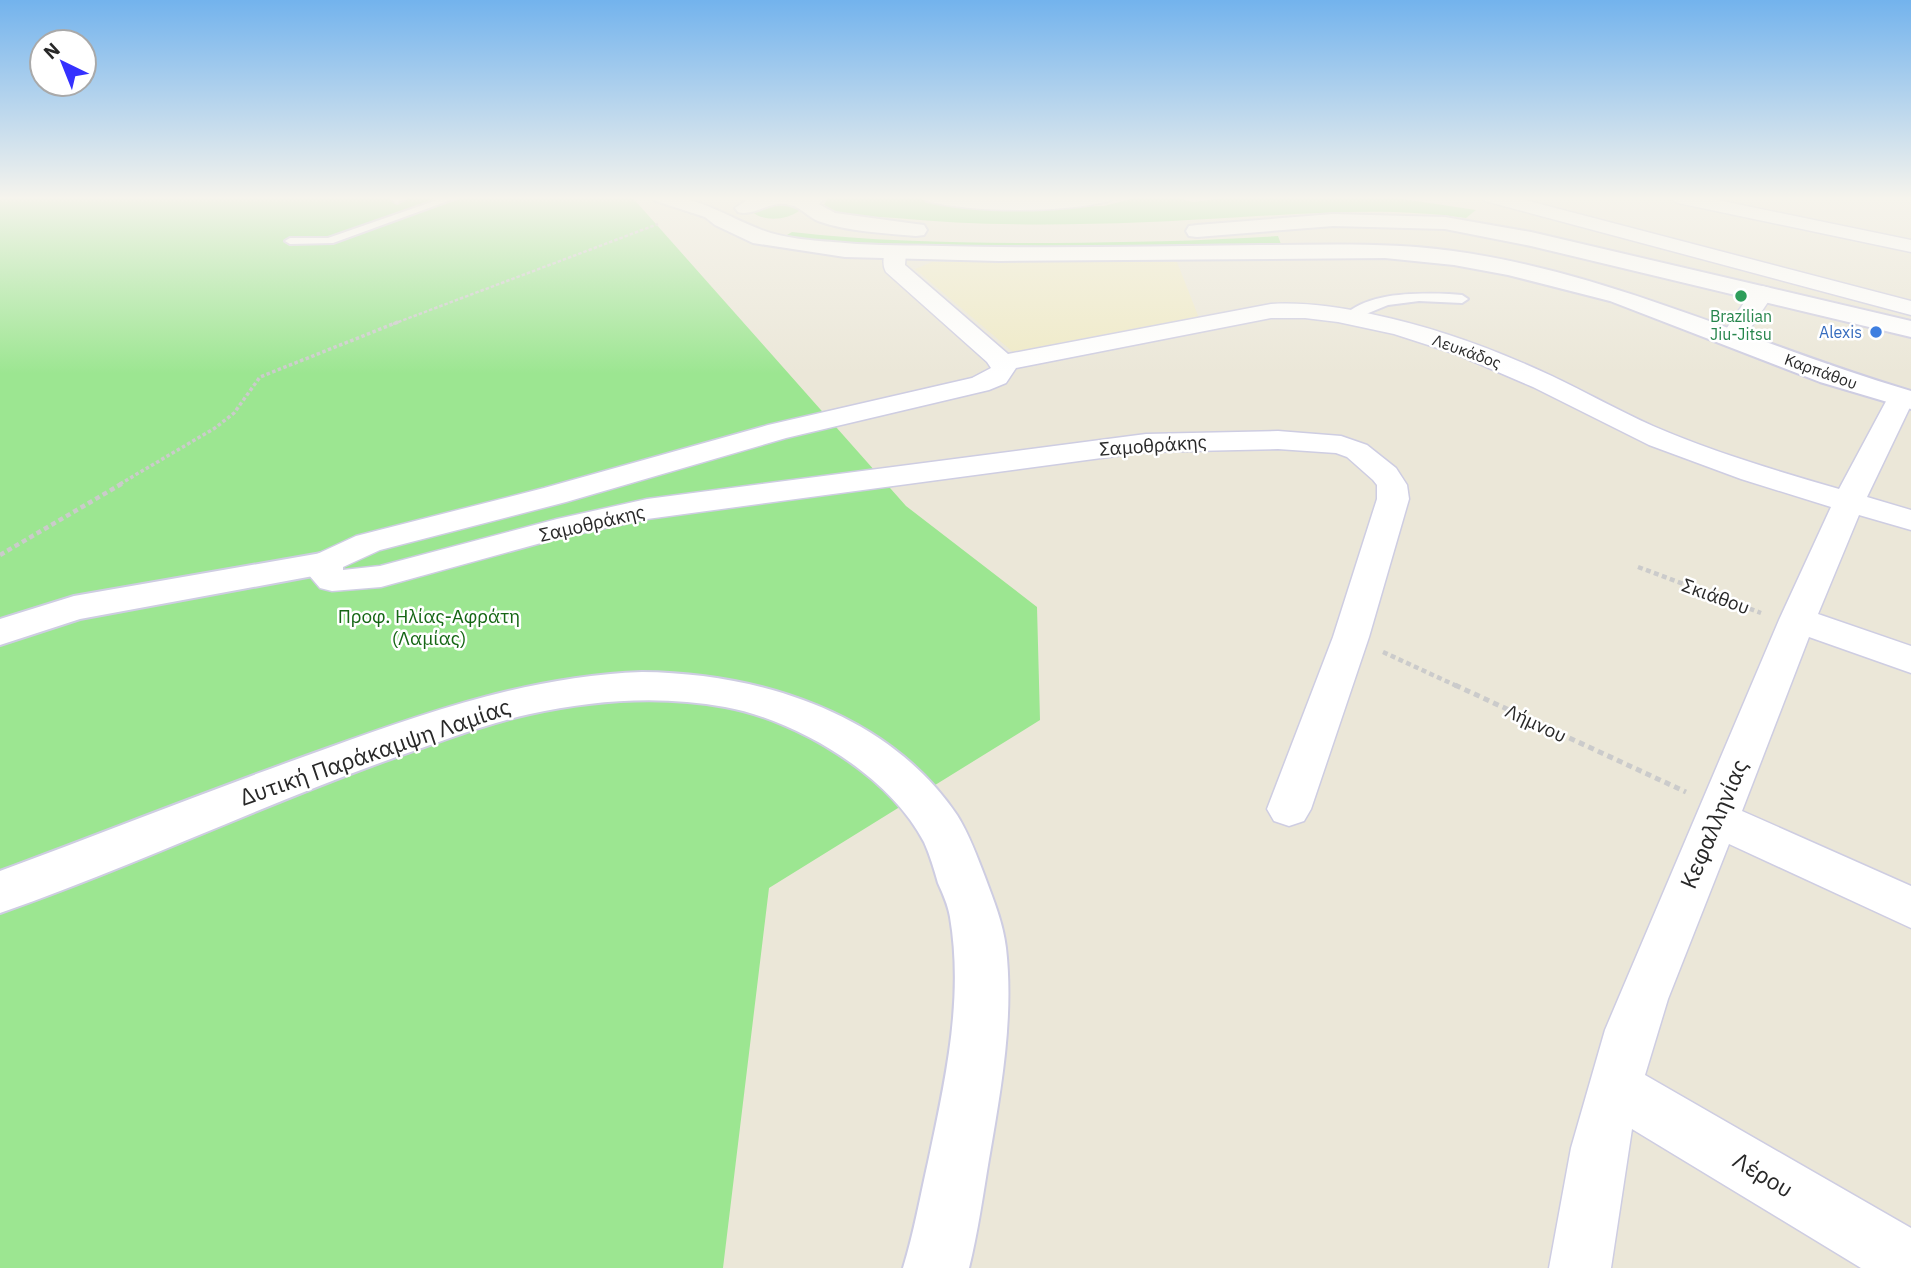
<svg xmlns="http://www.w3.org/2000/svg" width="1911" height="1268" font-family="'IBM Plex Sans',sans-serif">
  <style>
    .education { fill: #efeac6 }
    .green { fill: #9ce691 }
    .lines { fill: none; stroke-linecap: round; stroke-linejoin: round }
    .lane-casing { stroke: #cecde2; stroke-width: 4 }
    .street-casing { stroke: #cecde2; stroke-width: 3 }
    .secondary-casing { stroke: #cecde2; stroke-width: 4 }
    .path-far3 { stroke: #cbcbcb; stroke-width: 2.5; stroke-dasharray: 3.5 2; stroke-linecap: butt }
    .path-far2 { stroke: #cbcbcb; stroke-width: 3.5; stroke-dasharray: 3.5 2.5; stroke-linecap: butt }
    .path-far1 { stroke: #cbcbcb; stroke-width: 4.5; stroke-dasharray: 5 3.5; stroke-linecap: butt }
    .path { stroke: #cbcbcb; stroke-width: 5; stroke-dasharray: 6 4.5; stroke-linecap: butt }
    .lane { fill: #fff; fill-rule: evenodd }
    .street { fill: #fff; fill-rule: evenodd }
    .secondary { fill: #fff; fill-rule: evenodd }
    .leisure-dot { fill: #2e9e5b; stroke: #fff; stroke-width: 2.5 }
    .shop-dot { fill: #3f7fe0; stroke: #fff; stroke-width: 2.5 }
    .labels { text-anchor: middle; stroke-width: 5; stroke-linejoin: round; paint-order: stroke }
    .far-leisure-label { font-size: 16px; fill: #27864d; stroke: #fff }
    .far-shop-label { font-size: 16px; fill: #366cbe; stroke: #fff; text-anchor: end }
    .far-street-label { font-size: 16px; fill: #282828; stroke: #fff }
    .street-label { font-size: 19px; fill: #282828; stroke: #fff }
    .park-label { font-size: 19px; fill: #166715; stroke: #fff }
    .near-street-label { font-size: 23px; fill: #282828; stroke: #fff }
  </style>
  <rect width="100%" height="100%" fill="#ebe7d8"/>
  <!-- education -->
  <path class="education" d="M 932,262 L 1177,262 L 1199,318 L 1013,352 L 915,269 Z"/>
  <!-- green -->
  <path class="green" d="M 0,197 L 632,197 L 906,506 L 1037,607 L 1040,720 L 769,888 L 723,1268 L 0,1268 Z
    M 828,197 L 923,197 L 955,205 L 1034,207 L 1104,206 L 1138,197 L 1175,197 L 1193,202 L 1229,197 L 1390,197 L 1476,210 L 1466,218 C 1390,207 1318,213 1242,217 C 1129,224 1009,229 896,218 C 875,216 841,218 824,205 Z
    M 785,201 L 800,208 L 799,211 C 786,220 765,222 752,212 L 752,209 Z
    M 792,232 C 879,242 966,243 1054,243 C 1129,242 1203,241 1278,236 L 1282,247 L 971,249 L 825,243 L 787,235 Z"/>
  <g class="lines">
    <defs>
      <path id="lane" d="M 396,197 L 407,197 L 397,203 L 392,200 Z
        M 446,197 L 459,197 L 333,243 L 290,244 L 285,241 L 290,238 L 328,238 Z
        M 1449,294 L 1462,295 L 1468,299 L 1462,303 L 1419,301 L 1388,305 L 1349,321 L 1343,317 C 1367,292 1416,293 1449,294 Z"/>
      <path id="street" d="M 805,197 L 826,197 L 814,209 L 807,211 L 797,205 Z
        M 923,197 L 1113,197 L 1110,201 C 1062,213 974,213 926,201 Z
        M 1482,197 L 1513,197 L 1911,301 L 1911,315 L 1485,201 Z
        M 1668,197 L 1703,197 L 1911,240 L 1911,252 L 1678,203 Z
        M 895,247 L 903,248 L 906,253 L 905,265 L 1008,354 L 1271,304 C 1305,302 1338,307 1371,314 C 1434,327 1494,349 1552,376 C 1586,392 1619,411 1653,426 C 1713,452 1777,471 1839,489 L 1891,392 L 1901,390 L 1911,392 L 1911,405 L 1867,497 L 1911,510 L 1911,530 L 1859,515 L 1818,614 L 1911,646 L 1911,673 L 1809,637 L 1742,811 L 1911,886 L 1911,928 L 1729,844 L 1668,999 L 1645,1075 L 1911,1228 L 1911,1268 L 1861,1268 L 1632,1129 L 1611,1268 L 1549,1268 L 1571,1148 L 1605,1030 L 1779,620 L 1831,507 L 1741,479 L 1649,445 L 1533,387 L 1456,354 L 1394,334 L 1338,322 L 1305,318 L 1271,318 L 1016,368 L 1006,383 L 989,390 L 786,438 L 566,502 L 380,550 L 343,567 L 343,570 L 380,566 L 557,519 L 647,499 L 1146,434 L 1278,431 L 1341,436 L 1367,445 L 1396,468 L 1407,485 L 1409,499 L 1369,637 L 1311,809 L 1304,821 L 1289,826 L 1274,821 L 1267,809 L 1333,637 L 1377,499 L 1377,485 L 1373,480 L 1347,457 L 1336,453 L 1278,449 L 1146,452 L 647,519 L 563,537 L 381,587 L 332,591 L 320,588 L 308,574 L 310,562 L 315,555 L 356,536 L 544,488 L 768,425 L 972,378 L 991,368 L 987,362 L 886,272 C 882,265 883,255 887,248 Z
        M 1762,286 L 1770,288 L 1774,293 L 1744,338 L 1741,343 L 1732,345 L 1723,343 L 1720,338 L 1754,288 Z"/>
      <path id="secondary" d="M 653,197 C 698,194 722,215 762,230 C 784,239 821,241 845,243 C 877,246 910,245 942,246 C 1048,249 1154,246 1259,245 C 1324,245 1389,242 1453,251 C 1613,273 1758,346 1911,391 L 1911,409 L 1820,382 L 1610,301 L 1508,275 L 1454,265 L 1385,258 L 999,261 L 845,257 L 753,243 L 715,225 L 705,217 L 656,201 Z
        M 752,197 L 806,197 L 835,213 L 916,224 L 924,225 L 927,230 L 924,235 L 916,236 C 884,233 849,232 818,221 C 808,217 801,207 790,205 C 770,199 756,217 738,212 L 735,208 Z
        M 1333,214 L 1445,217 L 1531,232 L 1911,321 L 1911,337 L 1531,246 L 1445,229 L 1333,226 L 1197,237 L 1189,236 L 1186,231 L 1189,226 L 1197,225 Z
        M 327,552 L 340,555 L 345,563 L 340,571 L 80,619 L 0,645 L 0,619 L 74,596 Z
        M 642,672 C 759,673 888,713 957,815 C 969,834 977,856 985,877 C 994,901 1003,923 1006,948 C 1014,1018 1001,1090 989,1159 C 983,1195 978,1232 969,1268 L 903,1268 C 914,1233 920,1197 928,1162 C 945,1082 964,999 950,917 C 948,905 943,894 938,883 C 934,869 930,855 924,842 C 889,775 797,720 725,707 C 660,695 594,700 530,714 C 485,724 442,741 399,756 C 264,804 135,866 0,913 L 0,871 C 110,830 218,787 328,748 C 430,711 532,676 642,672 Z"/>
    </defs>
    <!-- lane casing -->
    <use href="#lane" class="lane-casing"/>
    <!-- street casing -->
    <use href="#street" class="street-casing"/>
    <!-- secondary casing -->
    <use href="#secondary" class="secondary-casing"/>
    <!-- path-far3 -->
    <path class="path-far3" d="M 393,324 L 658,224"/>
    <!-- path-far2 -->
    <path class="path-far2" d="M 120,484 L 215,428 L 234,413 L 260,377 L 398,322"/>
    <!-- path-far1 -->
    <path class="path-far1" d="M 0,555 L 123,483
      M 1638,567 L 1761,613
      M 1383,652 L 1459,687"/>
    <!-- path -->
    <path class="path" d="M 1455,685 L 1686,792"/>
    <!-- lane -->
    <use href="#lane" class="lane"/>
    <!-- street -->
    <use href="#street" class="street"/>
    <!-- secondary -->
    <use href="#secondary" class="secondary"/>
  </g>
  <!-- sky -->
  <linearGradient id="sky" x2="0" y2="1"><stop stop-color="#73b3ed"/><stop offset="0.53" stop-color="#f6f4ed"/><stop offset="1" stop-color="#f6f4ed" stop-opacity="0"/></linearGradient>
  <rect width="1911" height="374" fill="url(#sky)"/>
  <!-- markers -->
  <circle class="leisure-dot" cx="1741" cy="296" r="7"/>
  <circle class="shop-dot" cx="1876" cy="332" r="7"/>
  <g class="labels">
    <!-- far-leisure labels -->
    <g class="far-leisure-label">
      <text x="1741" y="322">Brazilian<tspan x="1741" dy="18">Jiu-Jitsu</tspan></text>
    </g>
    <!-- far-shop labels -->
    <g class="far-shop-label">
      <text x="1862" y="338">Alexis</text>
    </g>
    <!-- far-street labels -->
    <g class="far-street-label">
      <text transform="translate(1467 351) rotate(20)" y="6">Λευκάδος</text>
      <text transform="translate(1821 371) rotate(20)" y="6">Καρπάθου</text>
    </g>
    <!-- street labels -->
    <g class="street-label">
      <text transform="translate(1153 445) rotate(-4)" y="7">Σαμοθράκης</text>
      <text transform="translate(592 523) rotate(-13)" y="7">Σαμοθράκης</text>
      <text transform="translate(1716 596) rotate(20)" y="7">Σκιάθου</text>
      <text transform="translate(1536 723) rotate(25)" y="7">Λήμνου</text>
    </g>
    <!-- park labels -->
    <g class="park-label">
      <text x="429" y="623">Προφ. Ηλίας-Αφράτη<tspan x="429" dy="22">(Λαμίας)</tspan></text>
    </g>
    <!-- near-street labels -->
    <g class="near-street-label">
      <text transform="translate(375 752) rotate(-19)" y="8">Δυτική Παράκαμψη Λαμίας</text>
      <text transform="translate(1714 824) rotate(-67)" y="8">Κεφαλληνίας</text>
      <text transform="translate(1763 1175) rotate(31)" y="8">Λέρου</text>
    </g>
  </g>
  <!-- north arrow -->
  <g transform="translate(63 63) rotate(317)"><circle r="33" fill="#ffffff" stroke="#a9a9a9" stroke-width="2"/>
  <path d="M0-5L12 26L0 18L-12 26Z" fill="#3531ff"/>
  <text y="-10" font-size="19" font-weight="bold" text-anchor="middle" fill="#282828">N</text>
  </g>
</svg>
